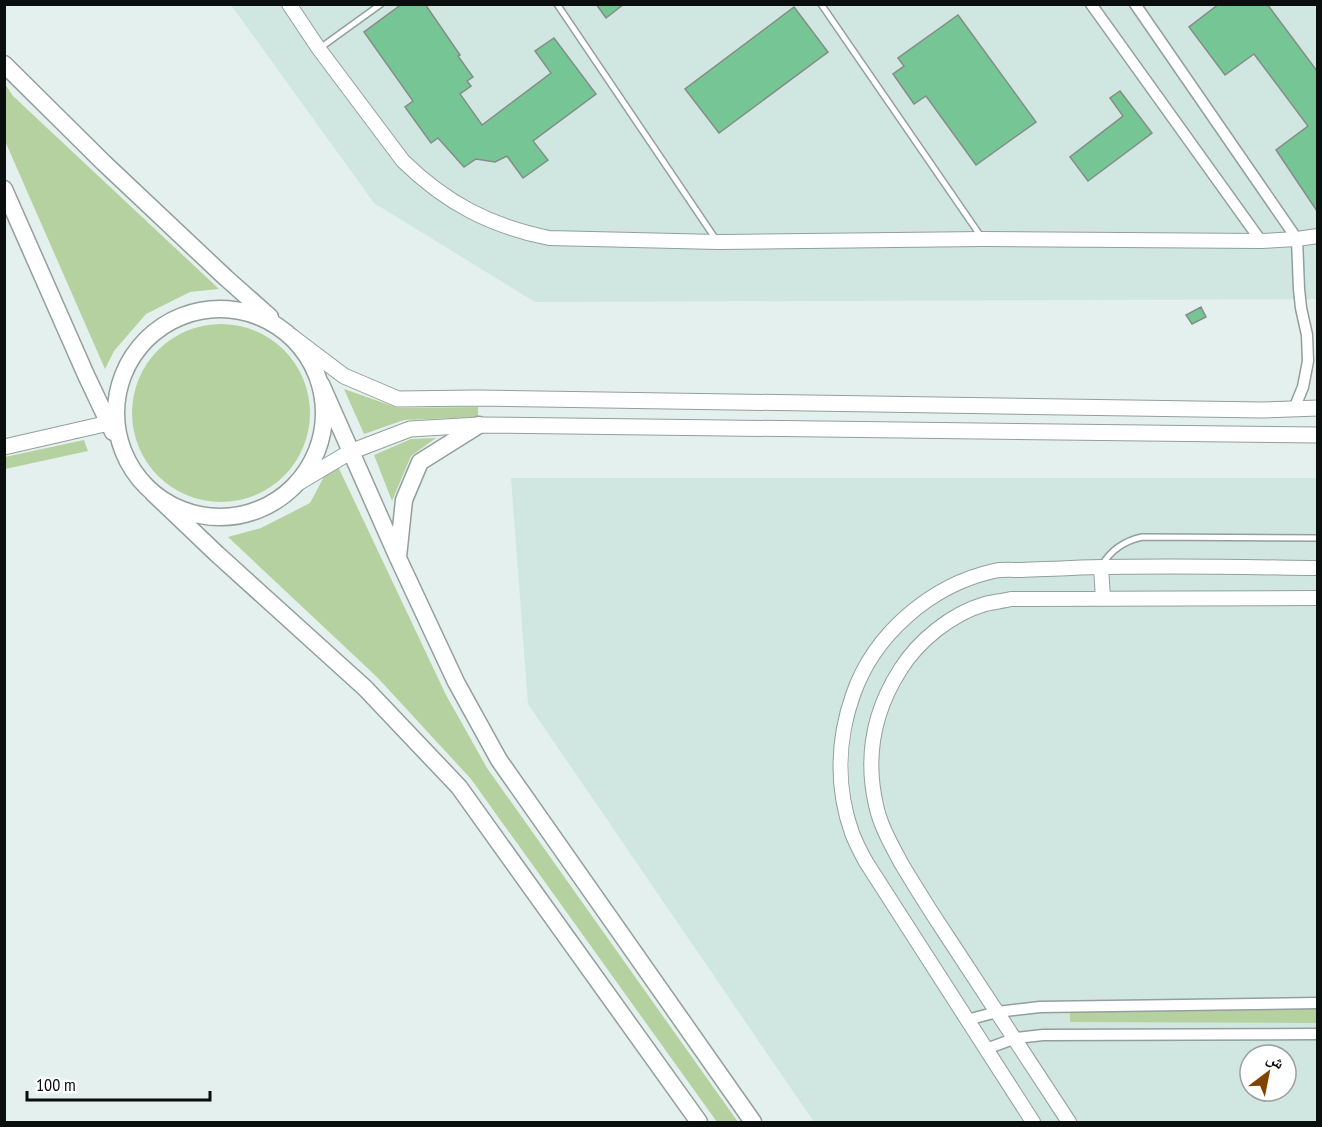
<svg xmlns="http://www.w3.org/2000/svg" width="1322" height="1127" font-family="'PT Sans Narrow','Noto Naskh Arabic',sans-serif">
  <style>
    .built { fill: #d0e6e1; fill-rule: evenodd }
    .green { fill: #b6d1a0 }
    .building { fill: #76c695; stroke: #848d86; stroke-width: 1.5 }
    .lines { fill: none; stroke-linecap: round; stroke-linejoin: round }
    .service-casing { stroke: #939f9c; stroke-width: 8 }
    .minor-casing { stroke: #939f9c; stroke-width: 13 }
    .tertiary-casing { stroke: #939f9c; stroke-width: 16 }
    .secondary-casing { stroke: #939f9c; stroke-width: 17 }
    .primary-casing { stroke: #939f9c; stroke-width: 19 }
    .service { stroke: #fff; stroke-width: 5 }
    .minor { stroke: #fff; stroke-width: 10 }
    .tertiary { stroke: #fff; stroke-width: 14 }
    .secondary { stroke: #fff; stroke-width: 15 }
    .primary { stroke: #fff; stroke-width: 16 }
  </style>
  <rect width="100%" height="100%" fill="#e3f0ed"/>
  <!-- built -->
  <path class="built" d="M 231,5 L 1317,5 L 1317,299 L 535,302 L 374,203 Z
    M 511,478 L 1317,478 L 1317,1122 L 814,1122 L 528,704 ZM 1250,1055 L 1286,1055 L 1286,1091 L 1250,1091 Z"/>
  <!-- green -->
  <path class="green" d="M 5,84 L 13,96 L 219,289 L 190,292 L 146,314 L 114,351 L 105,369 L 5,141 Z
    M132 413a89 89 0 1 1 178 0a89 89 0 1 1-178 0Z
    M 344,389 L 398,408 L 478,407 L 478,417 L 404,420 L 364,434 Z
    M 436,438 L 411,456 L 392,501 L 374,455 L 411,439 Z
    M 84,440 L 88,451 L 5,469 L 5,457 Z
    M 334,458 L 446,695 L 487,768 L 738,1122 L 717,1122 L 471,779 L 377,677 L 228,537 L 261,528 L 310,503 Z
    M 1070,1008 L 1317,1008 L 1317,1023 L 1070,1022 Z"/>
  <!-- building -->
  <path class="building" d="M 402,4 L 425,4 L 460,55 L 458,56 L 473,77 L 467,81 L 471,86 L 460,94 L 482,125 L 551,73 L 535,51 L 554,38 L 596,94 L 533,141 L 548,160 L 523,178 L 507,156 L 495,162 L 476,159 L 464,167 L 438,138 L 431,143 L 405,107 L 413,101 L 364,32 Z
    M 596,4 L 624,4 L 606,18 Z
    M 1219,4 L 1267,4 L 1317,71 L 1317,211 L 1276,150 L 1308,126 L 1254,54 L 1225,75 L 1189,27 Z
    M 794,7 L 828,52 L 719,133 L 685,89 Z
    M 958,15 L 1036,122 L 976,165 L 926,96 L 914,104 L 893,74 L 904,66 L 898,58 Z
    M 1120,91 L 1152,133 L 1088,181 L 1070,157 L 1123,116 L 1110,98 Z
    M 1201,307 L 1206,317 L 1192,324 L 1186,315 Z"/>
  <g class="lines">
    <defs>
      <path id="service" d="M 557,4 L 717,241
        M 821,4 L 982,238
        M 320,48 L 381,4
        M 1102,565 C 1111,550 1124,541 1142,537 L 1318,538"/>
      <path id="minor" d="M 1091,4 L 1261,241
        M 1135,4 L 1297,239 L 1299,289 L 1301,308 L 1307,335 L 1308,361 L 1303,387 L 1294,409
        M 967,1020 L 997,1012 L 1040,1007 L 1318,1003
        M 986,1049 L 1016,1038 L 1043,1035 L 1318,1034"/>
      <path id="tertiary" d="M 289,4 L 319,49 L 403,161 C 446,203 490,226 549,238 L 718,242 L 983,239 L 1261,241 L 1297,239 L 1318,236
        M 1101,567 L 1103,598
        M 1033,1122 L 866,862 C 861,853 856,843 852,833 C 836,788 837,740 853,695 C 874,634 931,585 994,571 C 1003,569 1013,570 1021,570 C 1038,569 1055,569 1071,568 C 1153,565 1236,567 1318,568
        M 1069,1122 C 1029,1060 988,998 947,936 C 931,912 916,888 901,863 C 891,844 880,825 876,805 C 865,757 874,711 900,670 C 918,641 951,614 985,604 C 993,602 1003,601 1011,599 L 1318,598"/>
      <path id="secondary" d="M 291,336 L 344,376 L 398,399 L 477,398 L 1262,410 L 1318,408
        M 4,447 L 109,423
        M 298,483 L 350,452 L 410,429 L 479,425 L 1318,435"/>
      <path id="primary" d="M 4,64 L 104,163 L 226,278 L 270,317
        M 4,189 L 86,375 L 113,432
        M116 413a104 104 0 1 1 208 0a104 104 0 1 1-208 0Z
        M 321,384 L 398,558 L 456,682 L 499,760 L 753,1122
        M 153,493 L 217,554 L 365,688 L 459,787 L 699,1122
        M 398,557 L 404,500 L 420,462 L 479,425"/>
    </defs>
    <!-- service casing -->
    <use href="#service" class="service-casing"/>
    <!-- minor casing -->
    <use href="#minor" class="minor-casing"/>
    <!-- tertiary casing -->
    <use href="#tertiary" class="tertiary-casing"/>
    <!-- secondary casing -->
    <use href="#secondary" class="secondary-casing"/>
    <!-- primary casing -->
    <use href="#primary" class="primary-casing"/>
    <!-- service -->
    <use href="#service" class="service"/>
    <!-- minor -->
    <use href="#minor" class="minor"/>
    <!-- tertiary -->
    <use href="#tertiary" class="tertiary"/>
    <!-- secondary -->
    <use href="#secondary" class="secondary"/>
    <!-- primary -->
    <use href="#primary" class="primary"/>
  </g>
  <!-- border -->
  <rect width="1322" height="1127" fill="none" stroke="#0a0f0e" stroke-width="12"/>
  <!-- north arrow -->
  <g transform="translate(1268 1073) rotate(32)"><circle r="28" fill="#ffffff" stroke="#9d9f9f" stroke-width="1.5"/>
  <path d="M0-4.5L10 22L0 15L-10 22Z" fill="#814302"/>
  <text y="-9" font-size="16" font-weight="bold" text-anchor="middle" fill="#0a0f0e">ش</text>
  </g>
  <!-- scale -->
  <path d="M27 1091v9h183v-9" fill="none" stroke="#0a0f0e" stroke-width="3"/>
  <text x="36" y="1091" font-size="18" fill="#0a0f0e" stroke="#ffffff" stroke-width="4.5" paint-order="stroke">100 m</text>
</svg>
